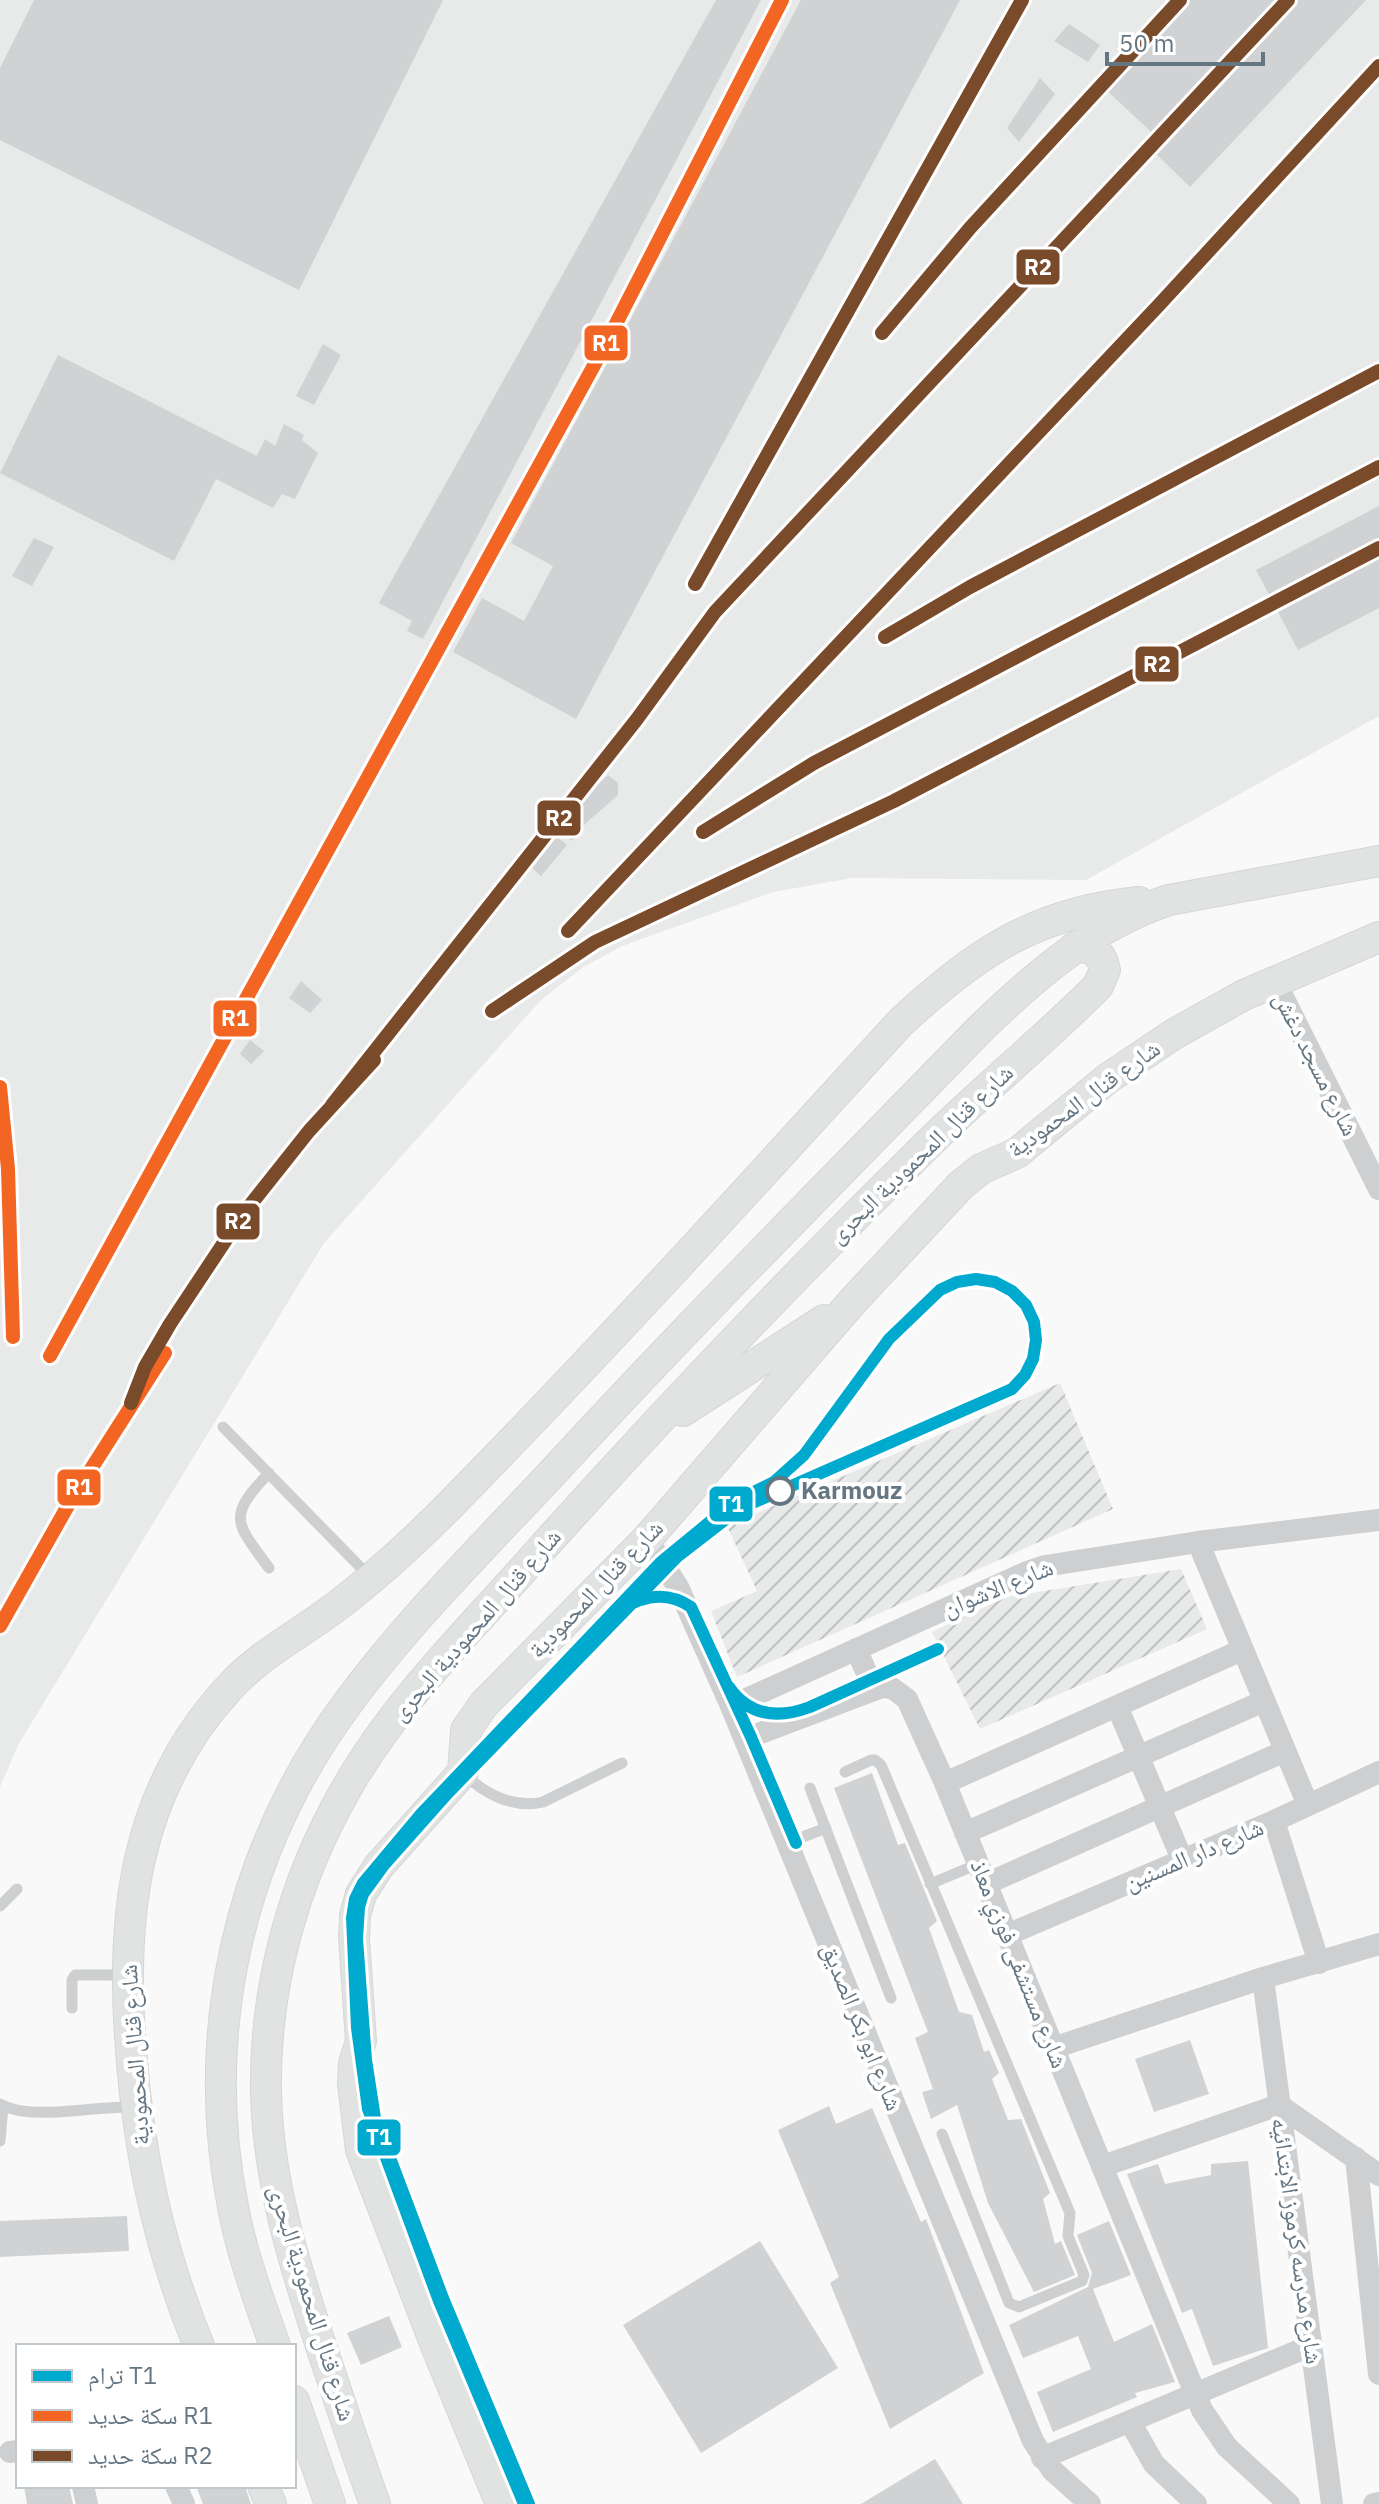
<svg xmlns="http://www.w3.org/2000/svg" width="1379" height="2504" font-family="'IBM Plex Sans','Noto Naskh Arabic',sans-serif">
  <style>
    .built { fill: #e8e9e9 }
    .industrial { fill: url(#industrial-furrows) }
    .building { fill: #d0d2d3 }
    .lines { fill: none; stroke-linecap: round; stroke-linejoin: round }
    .secondary-casing { stroke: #d5d6d7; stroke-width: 32 }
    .lane { stroke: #cecfd0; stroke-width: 11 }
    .street { stroke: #cecfd0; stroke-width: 22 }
    .secondary { stroke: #e1e2e2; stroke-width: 30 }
    .rail-1-casing { stroke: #fff; stroke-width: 20 }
    .rail-2-casing { stroke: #fff; stroke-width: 20 }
    .rail-1 { stroke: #f26522; stroke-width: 14 }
    .rail-2 { stroke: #7a4b2a; stroke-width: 14 }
    .tram-1-casing { stroke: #fff; stroke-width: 18 }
    .tram-1 { stroke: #00a9ce; stroke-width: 12 }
    .stop-dot { fill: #fff; stroke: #657683; stroke-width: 4 }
    .labels { text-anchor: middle; stroke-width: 8; stroke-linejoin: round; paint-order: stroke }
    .street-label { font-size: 24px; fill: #657683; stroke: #fff }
    .stop-label { font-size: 24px; font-weight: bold; fill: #657683; stroke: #fff; text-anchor: start }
    .line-badge { stroke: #fff; stroke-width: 3 }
    .badge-label { font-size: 22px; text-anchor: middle; font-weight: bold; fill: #fff }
  </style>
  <defs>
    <pattern id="industrial-furrows" width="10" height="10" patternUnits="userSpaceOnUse" patternTransform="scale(2)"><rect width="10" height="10" fill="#e8e9e9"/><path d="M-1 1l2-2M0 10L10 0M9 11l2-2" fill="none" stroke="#c0c1c2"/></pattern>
  </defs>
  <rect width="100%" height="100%" fill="#f9f9f9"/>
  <!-- built -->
  <path class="built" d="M 0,0 L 1379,0 L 1379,716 L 1086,880 L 852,878 L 773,892 L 622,946 L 582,968 L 541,1000 L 324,1243 L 18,1745 L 0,1787 L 0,1221 L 4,1221 L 0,1161 Z"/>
  <!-- industrial -->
  <path class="industrial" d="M 1060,1383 L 1113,1509 L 737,1677 L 711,1611 L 757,1591 L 727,1526 Z
    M 1181,1569 L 1207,1629 L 980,1729 L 932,1632 L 1006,1597 Z"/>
  <!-- building -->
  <path class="building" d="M 34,0 L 443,0 L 299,290 L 0,140 L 0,68 Z
    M 716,0 L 761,0 L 423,639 L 407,631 L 412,621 L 379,603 Z
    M 801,0 L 960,0 L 576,719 L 453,652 L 482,598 L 524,621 L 553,566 L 511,543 Z
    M 1186,0 L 1366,0 L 1190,187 L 1152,150 L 1161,141 L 1104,88 Z
    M 1069,24 L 1100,45 L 1088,62 L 1054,41 Z
    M 1040,78 L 1055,94 L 1019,142 L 1007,128 Z
    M 323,344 L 341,355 L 314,405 L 296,396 Z
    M 58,355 L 257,456 L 265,439 L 275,446 L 284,424 L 304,435 L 302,440 L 318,453 L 295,499 L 282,494 L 273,508 L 216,479 L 174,561 L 0,473 Z
    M 1379,506 L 1379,608 L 1298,650 L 1256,570 Z
    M 34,538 L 54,547 L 32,586 L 12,576 Z
    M 608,775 L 618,783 L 618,795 L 586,823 L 572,841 L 560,830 L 579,802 Z
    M 555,835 L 567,845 L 541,876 L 530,866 Z
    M 301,981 L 322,1000 L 310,1013 L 289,998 Z
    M 250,1040 L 264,1051 L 251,1064 L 240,1054 Z
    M 872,1773 L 898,1845 L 905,1843 L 937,1921 L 929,1928 L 959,2012 L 972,2015 L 984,2052 L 989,2050 L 999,2073 L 992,2079 L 1008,2120 L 1021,2119 L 1050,2193 L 1043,2199 L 1055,2244 L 1061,2241 L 1075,2275 L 1034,2292 L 988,2203 L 957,2105 L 931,2119 L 922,2092 L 933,2089 L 915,2038 L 928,2032 L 834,1788 Z
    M 1190,2040 L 1209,2094 L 1154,2112 L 1135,2059 Z
    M 829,2106 L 836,2124 L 872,2108 L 921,2222 L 926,2219 L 984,2373 L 890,2429 L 830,2283 L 839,2277 L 778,2130 Z
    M 1248,2161 L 1268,2348 L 1213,2366 L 1192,2309 L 1182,2313 L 1127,2174 L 1158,2164 L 1165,2184 L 1211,2175 L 1211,2164 Z
    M 127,2216 L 129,2251 L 0,2257 L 0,2221 Z
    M 1109,2221 L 1131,2275 L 1093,2289 L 1114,2342 L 1152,2324 L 1175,2382 L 1135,2393 L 1137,2397 L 1053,2432 L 1037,2392 L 1091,2369 L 1078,2336 L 1023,2358 L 1009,2325 L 1088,2287 L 1092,2273 L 1077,2235 Z
    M 760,2241 L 838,2368 L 701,2453 L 623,2325 Z
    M 389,2316 L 402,2347 L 361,2365 L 347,2333 Z
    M 935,2459 L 963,2504 L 861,2504 Z
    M 24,2486 L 69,2486 L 73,2504 L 27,2504 Z
    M 196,2486 L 245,2486 L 251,2504 L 203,2504 Z"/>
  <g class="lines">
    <defs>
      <path id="secondary" d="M 683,1411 L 824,1320
        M 199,2346 C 159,2248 139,2156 131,2050 C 120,1917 134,1791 229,1688 C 259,1655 298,1635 333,1609 C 378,1575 417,1539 456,1499 C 608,1344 754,1183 900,1023 C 974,954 1035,912 1139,902
        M 275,2346 C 259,2300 242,2255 233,2207 C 198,2030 240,1849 347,1704 C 409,1620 485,1545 556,1469 C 694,1319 839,1174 981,1028 C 1037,974 1094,925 1169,900 L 1379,861
        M 294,2401 L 330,2504
        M 263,2486 L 271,2504
        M 375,2504 C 356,2452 339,2399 321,2346 C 294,2263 268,2181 266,2093 C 264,1988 293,1882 345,1791 C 395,1702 470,1630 537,1554 C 663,1413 793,1277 928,1144 C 983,1090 1043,1041 1098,986 L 1105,970 C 1102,953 1092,945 1074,948
        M 501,2504 L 436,2346 L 361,2150 L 353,2083 L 354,2063 L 361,2041 L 354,1938 L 355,1915 L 361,1894 L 379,1866 L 463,1772 L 466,1730 L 484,1704 L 647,1539 L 853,1301 L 961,1185 L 981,1169 L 1017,1153 L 1107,1079 L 1174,1034 L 1244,995 L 1379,937"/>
    </defs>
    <!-- secondary casing -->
    <use href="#secondary" class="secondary-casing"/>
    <!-- lane -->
    <path class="lane" d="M 223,1427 L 369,1576
      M 269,1568 C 235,1522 227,1517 269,1473
      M 463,1772 C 483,1794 514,1809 543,1802 L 622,1763
      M 845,1772 L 871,1760 L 875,1760 L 881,1765 L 1070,2213 L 1068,2236 L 1084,2275 L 1082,2281 L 1019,2307 L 1009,2303 L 942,2134
      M 810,1788 L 891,1998
      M 787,1843 L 826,1828
      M 930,1884 L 978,1864
      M 0,1906 L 17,1889
      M 72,2008 L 72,1980 L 75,1975 L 126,1975
      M 0,2104 C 31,2122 96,2105 134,2107
      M 0,2141 L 3,2106"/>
    <!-- street -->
    <path class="street" d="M 1275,981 L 1379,1189
      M 647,1539 L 678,1587 L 731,1706 L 1033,2441 L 1052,2470 L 1090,2504
      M 1198,1542 L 1308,1805
      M 856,1649 L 874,1689
      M 731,1706 L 1025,1573 L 1045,1566 L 1198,1542 L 1379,1520
      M 1117,1706 L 1182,1859
      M 745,1739 L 882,1687 L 892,1688 L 907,1699 L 945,1783 L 1202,2410 L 1227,2447 L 1289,2504
      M 945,1783 L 1242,1650
      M 1274,1821 L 1319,1963
      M 965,1833 L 1264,1701
      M 986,1884 L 1285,1751
      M 1007,1935 L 1274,1821 L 1379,1772
      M 1263,1978 L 1332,2504
      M 1053,2048 L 1263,1978 L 1379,1944
      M 1356,2158 L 1379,2374
      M 1103,2166 L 1279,2105 L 1379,2175
      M 1130,2422 L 1154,2464 L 1196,2504
      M 10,2452 L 18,2451
      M 1042,2458 L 1312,2345
      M 83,2486 L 87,2504
      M 176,2486 L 184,2504
      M 1374,2504 L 1379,2503"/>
    <!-- secondary -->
    <use href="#secondary" class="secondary"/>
    <defs>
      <path id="rail-1" d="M 0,1087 L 8,1169 L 13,1337
        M 50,1356 L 603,349 L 782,0
        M 0,1626 L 70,1502 L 165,1353"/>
      <path id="rail-2" d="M 882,333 L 970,228 L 1180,0
        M 695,584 L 1022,0
        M 885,637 L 970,587 L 1379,371
        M 703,832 L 814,763 L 1379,467
        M 568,931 L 1158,306 L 1379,66
        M 492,1011 L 595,942 L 894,801 L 1379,548
        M 332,1105 L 637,719 L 715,612 L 1288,0
        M 131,1403 L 145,1367 L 170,1324 L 243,1214 L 309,1131 L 374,1060"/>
    </defs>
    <!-- rail-1 casing -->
    <use href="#rail-1" class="rail-1-casing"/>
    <!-- rail-2 casing -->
    <use href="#rail-2" class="rail-2-casing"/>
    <!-- rail-1 -->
    <use href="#rail-1" class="rail-1"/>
    <!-- rail-2 -->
    <use href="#rail-2" class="rail-2"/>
    <defs>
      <path id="tram-1" d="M 611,1616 C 636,1598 663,1588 691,1607 L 751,1737 L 796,1843
        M 729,1687 C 749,1716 778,1719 810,1707 L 938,1649
        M 524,2504 L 439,2301 L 368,2109 L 357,2028 L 352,1918 L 355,1899 L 363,1883 L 420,1815 L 661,1562 L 735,1501 L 774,1482 L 804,1455 L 889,1339 L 940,1290 L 957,1282 L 976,1279 L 995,1282 L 1012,1291 L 1026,1305 L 1034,1322 L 1036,1340 L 1033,1359 L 1025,1375 L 1012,1389 L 739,1509 L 677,1557 L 448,1793 L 384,1865 L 363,1894 L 359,1907 L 357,1939 L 366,2060 L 375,2118 L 443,2298 L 529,2504"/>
    </defs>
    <!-- tram-1 casing -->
    <use href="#tram-1" class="tram-1-casing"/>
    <!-- tram-1 -->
    <use href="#tram-1" class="tram-1"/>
  </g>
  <!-- markers -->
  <circle class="stop-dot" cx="780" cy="1491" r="13"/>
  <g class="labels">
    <!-- street labels -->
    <g class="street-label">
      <text transform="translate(1316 1064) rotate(63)" y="8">شارع مسجد دغش</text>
      <text transform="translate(1084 1099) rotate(-36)" y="8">شارع قنال المحمودية</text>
      <text transform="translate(921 1154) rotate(-44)" y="8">شارع قنال المحمودية البحرى</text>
      <text transform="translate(998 1588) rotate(-22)" y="8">شارع الاشوان</text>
      <text transform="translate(596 1589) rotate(-46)" y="8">شارع قنال المحمودية</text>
      <text transform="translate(476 1625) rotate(-49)" y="8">شارع قنال المحمودية البحرى</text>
      <text transform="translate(1194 1855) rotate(-23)" y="8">شارع دار المسنين</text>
      <text transform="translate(1019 1964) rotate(68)" y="8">شارع مستشفى فوزي معاذ</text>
      <text transform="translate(862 2027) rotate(68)" y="8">شارع ابو بكر الصديق</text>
      <text transform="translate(135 2055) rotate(-94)" y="8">شارع قنال المحمودية</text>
      <text transform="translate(1297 2241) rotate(82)" y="8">شارع مدرسه كرموز الابتدائيه</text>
      <text transform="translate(312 2303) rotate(73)" y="8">شارع قنال المحمودية البحرى</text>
    </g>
    <!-- stop labels -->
    <g class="stop-label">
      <text x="801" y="1499">Karmouz</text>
    </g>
  </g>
  <g class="line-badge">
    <rect x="1015" y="248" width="46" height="38" rx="8" fill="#7a4b2a"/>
    <rect x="583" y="324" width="46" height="38" rx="8" fill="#f26522"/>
    <rect x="1134" y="645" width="46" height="38" rx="8" fill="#7a4b2a"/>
    <rect x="536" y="799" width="46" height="38" rx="8" fill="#7a4b2a"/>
    <rect x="212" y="999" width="46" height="39" rx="8" fill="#f26522"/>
    <rect x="215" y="1202" width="46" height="39" rx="8" fill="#7a4b2a"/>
    <rect x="56" y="1468" width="46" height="39" rx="8" fill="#f26522"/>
    <rect x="708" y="1485" width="46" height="38" rx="8" fill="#00a9ce"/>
    <rect x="356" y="2118" width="46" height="39" rx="8" fill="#00a9ce"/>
  </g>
  <g class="badge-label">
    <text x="1038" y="275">R2</text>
    <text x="606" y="351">R1</text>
    <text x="1157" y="672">R2</text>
    <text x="559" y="826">R2</text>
    <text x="235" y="1026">R1</text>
    <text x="238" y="1229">R2</text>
    <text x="79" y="1495">R1</text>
    <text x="731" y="1512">T1</text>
    <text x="379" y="2145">T1</text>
  </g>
  <!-- legend -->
  <rect x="16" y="2344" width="280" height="144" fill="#ffffff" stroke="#c1c8cd" stroke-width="2"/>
  <rect x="32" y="2370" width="40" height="12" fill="#00a9ce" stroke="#c1c8cd" stroke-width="2"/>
  <text x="88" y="2384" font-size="24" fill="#657683">ترام T1</text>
  <rect x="32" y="2410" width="40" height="12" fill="#f26522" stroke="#c1c8cd" stroke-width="2"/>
  <text x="88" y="2424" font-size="24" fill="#657683">سكة حديد R1</text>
  <rect x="32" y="2450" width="40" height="12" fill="#7a4b2a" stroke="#c1c8cd" stroke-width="2"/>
  <text x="88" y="2464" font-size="24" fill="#657683">سكة حديد R2</text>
  <!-- scale -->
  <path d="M1107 52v12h156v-12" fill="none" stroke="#657683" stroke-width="4"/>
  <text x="1119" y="52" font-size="24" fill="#657683" stroke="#ffffff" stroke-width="6" paint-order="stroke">50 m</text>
</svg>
